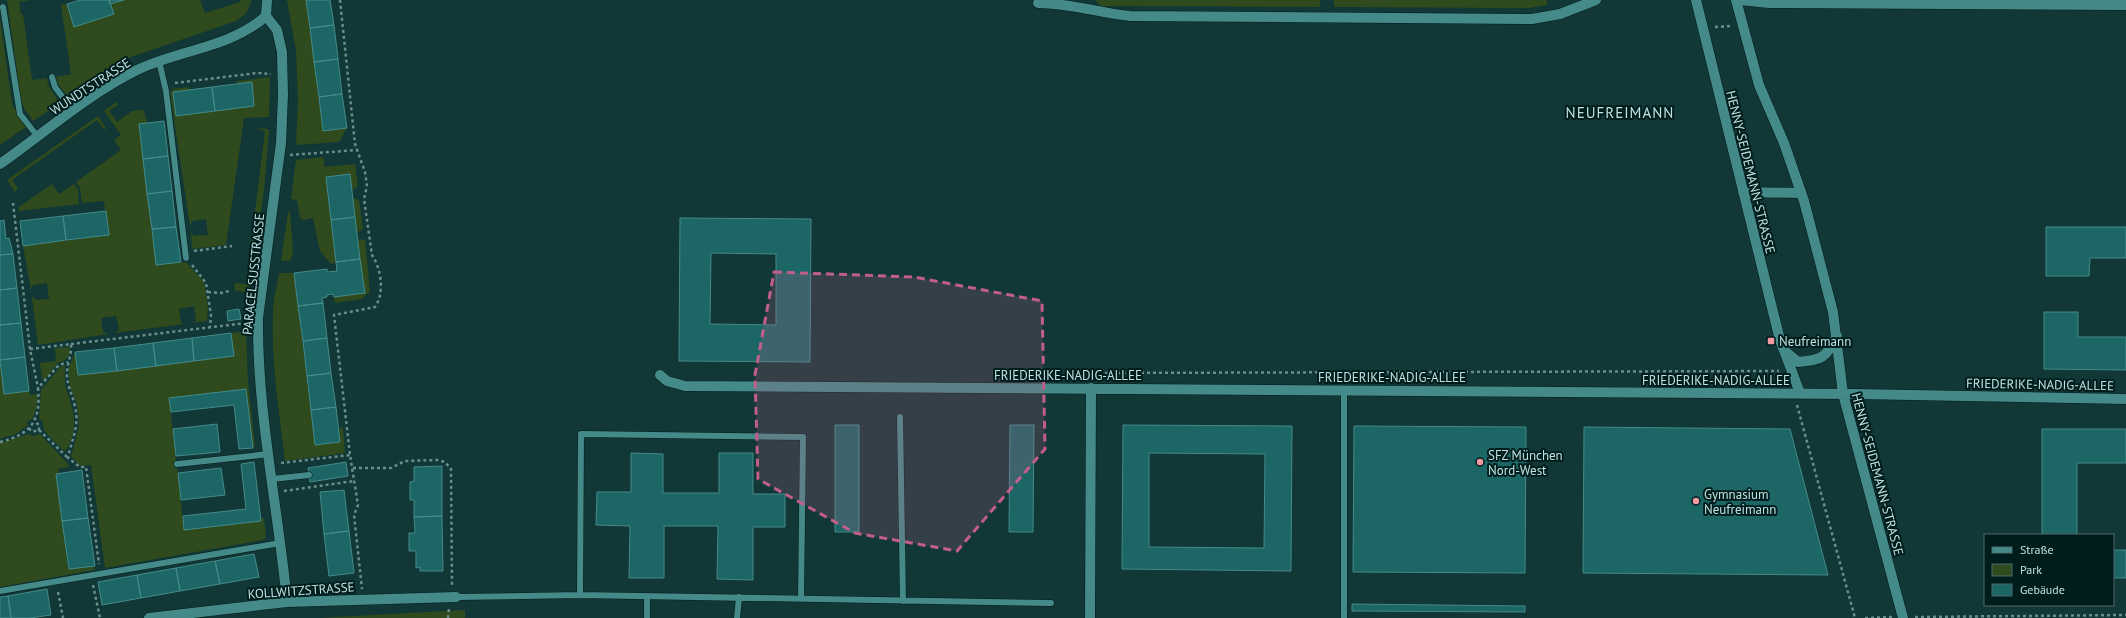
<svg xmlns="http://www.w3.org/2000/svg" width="2126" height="618" font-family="'PT Sans',sans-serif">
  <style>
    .green { fill: #2f4b1d }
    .building { fill: #1c6666; stroke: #458b8a; fill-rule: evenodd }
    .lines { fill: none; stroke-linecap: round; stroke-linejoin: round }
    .service-casing { stroke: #061c1c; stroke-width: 7 }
    .minor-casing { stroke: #061c1c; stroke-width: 11 }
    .path { stroke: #6a8d8d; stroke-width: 2.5; stroke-dasharray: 3 3; stroke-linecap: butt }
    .service { stroke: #448a89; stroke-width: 6 }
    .minor { stroke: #448a89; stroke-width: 10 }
    .marked { fill: #c15e8a; fill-opacity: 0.2; stroke: #c15e8a; stroke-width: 3; stroke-dasharray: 8 5; stroke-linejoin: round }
    .poi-dot { fill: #f49aa2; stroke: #001d1d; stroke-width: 1.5 }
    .labels { text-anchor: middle; stroke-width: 4; stroke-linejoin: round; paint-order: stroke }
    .street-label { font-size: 13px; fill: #c0e1e1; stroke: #001d1d }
    .poi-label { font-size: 13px; fill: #c0e1e1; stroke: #001d1d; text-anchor: start }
    .quarter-label { font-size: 15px; letter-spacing: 1px; fill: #c0e1e1; stroke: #001d1d }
  </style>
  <rect width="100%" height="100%" fill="#113736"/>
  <!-- green -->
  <path class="green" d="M 7,0 L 31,0 L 19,2 L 21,14 L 23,14 L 32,80 L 47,78 L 48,85 L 60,103 L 33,121 L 24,108 L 21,100 Z
    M 124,0 L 200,0 L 205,13 L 240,2 L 240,0 L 252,0 L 246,14 L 236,21 L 128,58 L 115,64 L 68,97 L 58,84 L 56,77 L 71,74 L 61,5 L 67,4 L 74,26 L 113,14 L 110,4 Z
    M 287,0 L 306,0 L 323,130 L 347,128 L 339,142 L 298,145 L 296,143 L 298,101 L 296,51 Z
    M 1095,0 L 1320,0 L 1320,7 L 1101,6 Z
    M 1334,0 L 1547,0 L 1547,5 L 1528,8 L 1334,7 Z
    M 0,18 L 12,104 L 26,127 L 0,145 Z
    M 270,77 L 269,117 L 244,118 L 226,245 L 192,249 L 191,232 L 194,236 L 208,235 L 206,219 L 192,221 L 190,226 L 170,92 L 173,89 L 189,87 L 190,90 L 173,92 L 176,115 L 254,106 L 252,83 L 237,84 L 237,81 Z
    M 116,102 L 118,105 L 109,111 L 117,122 L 132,111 L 144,110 L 147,123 L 139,124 L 156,265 L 186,262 L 204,282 L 208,307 L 207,321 L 192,323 L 196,321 L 194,306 L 179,309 L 181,323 L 185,324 L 114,333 L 119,330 L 116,316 L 101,318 L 103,332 L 108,334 L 38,345 L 32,297 L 34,297 L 35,300 L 49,299 L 47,283 L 33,285 L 31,290 L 23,246 L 108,235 L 104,201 L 82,203 L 80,188 L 76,182 L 121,150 L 114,140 L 121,135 L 104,111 Z
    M 98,116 L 106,128 L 104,130 L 97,120 L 12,180 L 18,189 L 15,192 L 7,180 Z
    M 255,128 L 268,129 L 269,131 L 264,191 L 249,293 L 234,290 L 235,283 L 246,284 L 265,131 Z
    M 323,157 L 325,167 L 355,164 L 358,186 L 352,190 L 350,174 L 326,177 L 336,262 L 331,264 L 320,251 L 313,218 L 303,220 L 300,218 L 297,200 L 291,199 L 296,160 Z
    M 52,184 L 59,194 L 74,184 L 78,189 L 79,204 L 19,211 L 19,207 Z
    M 353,198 L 359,200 L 363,229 L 357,233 Z
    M 290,211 L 293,252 L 290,261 L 281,261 L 288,212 Z
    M 358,239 L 365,240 L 370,292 L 361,299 L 335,303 L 334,297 L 364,293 Z
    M 279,273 L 294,273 L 315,445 L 340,442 L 338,429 L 343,427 L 345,453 L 285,461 C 279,412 271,362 273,313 C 273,300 277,286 279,273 Z
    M 246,331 L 248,383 L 255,445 L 253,448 L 246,389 L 169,398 L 184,530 L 261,521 L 260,517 L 264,519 L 266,537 L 263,540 L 105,568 L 91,465 L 80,466 L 71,456 L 79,426 L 77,405 L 70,387 L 68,370 L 75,352 L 78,375 L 233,356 L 231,333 Z
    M 69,347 L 70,354 L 65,360 L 58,363 L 44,381 L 42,379 L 40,363 L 56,361 L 55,348 Z
    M 0,358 L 4,394 L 29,391 L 30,395 L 38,394 L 37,406 L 33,418 L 26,423 L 28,425 L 16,434 L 0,439 Z
    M 62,365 L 65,366 C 65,373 64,381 66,388 C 72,407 78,421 71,441 C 69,445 68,449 64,451 L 47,434 L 44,430 L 43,422 L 39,419 L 41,390 Z
    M 29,434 L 33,436 L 40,434 L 68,464 L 69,467 L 58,469 L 59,473 L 56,474 L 68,569 L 95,566 L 94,570 L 0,587 L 0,443 Z
    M 465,610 L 465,618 L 317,618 Z"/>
  <!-- building -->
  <path class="building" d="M 80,0 L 109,0 L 114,14 L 74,27 L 67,4 Z
    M 109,0 L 124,0 L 110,4 Z
    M 306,0 L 330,0 L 334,25 L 310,28 Z
    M 334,25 L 338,59 L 314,62 L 310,28 Z
    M 338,59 L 342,94 L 319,97 L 314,62 Z
    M 252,82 L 254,106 L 215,111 L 212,87 Z
    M 212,87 L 215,111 L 176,116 L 173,92 Z
    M 342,94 L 347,128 L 323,131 L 319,97 Z
    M 164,121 L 168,156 L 143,159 L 139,124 Z
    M 168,156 L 172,191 L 147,194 L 143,159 Z
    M 350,174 L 355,217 L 331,220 L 326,177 Z
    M 172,191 L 176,227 L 152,229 L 147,194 Z
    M 106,211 L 109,235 L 66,240 L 63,216 Z
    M 63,216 L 66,240 L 23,246 L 20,221 Z
    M 355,217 L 360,259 L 336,262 L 331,220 Z
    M 680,218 L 811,219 L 810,362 L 679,361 ZM 711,253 L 776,254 L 776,325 L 710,324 Z
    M 4,220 L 6,239 L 9,238 L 13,254 L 0,255 L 0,221 Z
    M 176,227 L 181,262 L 156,265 L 152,229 Z
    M 2046,227 L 2126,227 L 2126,258 L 2090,258 L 2089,276 L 2046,276 Z
    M 13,254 L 17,288 L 0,290 L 0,255 Z
    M 360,259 L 365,293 L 334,297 L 333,294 L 327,295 L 327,297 L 322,298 L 323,303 L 298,306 L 294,273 L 327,269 L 327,272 L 337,271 L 336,262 Z
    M 17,288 L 21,323 L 0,325 L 0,290 Z
    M 323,303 L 327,338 L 303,341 L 298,306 Z
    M 239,309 L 241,319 L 228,321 L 227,311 Z
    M 2044,312 L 2078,312 L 2078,337 L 2126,337 L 2126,370 L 2044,369 Z
    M 21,323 L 25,357 L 0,360 L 0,325 Z
    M 231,333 L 234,356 L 194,361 L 192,338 Z
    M 192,338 L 194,361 L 156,366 L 153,343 Z
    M 327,338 L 331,373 L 307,376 L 303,341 Z
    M 153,343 L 156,366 L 117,371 L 114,348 Z
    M 114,348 L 117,371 L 78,375 L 75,352 Z
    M 25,357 L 29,391 L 4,394 L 0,360 Z
    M 331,373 L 336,407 L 311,410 L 307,376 Z
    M 246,389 L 253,448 L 239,449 L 234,405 L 171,412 L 169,398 Z
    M 336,407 L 340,442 L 315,445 L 311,410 Z
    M 217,424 L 220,452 L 176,456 L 173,429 Z
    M 835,425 L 859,425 L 859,532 L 835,532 Z
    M 1010,425 L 1034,425 L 1033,532 L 1009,532 Z
    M 1123,425 L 1292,426 L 1291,571 L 1122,569 ZM 1149,453 L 1265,454 L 1264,548 L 1149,547 Z
    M 1354,426 L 1526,427 L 1525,573 L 1353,572 Z
    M 1584,427 L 1790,429 L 1828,575 L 1583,573 Z
    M 2042,429 L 2126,429 L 2126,463 L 2077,463 L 2077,535 L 2042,535 Z
    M 631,453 L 663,454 L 663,493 L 719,493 L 719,453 L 753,453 L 753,494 L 785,494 L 785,527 L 753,527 L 753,580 L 717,579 L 718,526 L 664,526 L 664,578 L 629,578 L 630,526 L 596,525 L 597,492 L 631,492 Z
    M 254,462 L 261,521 L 184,530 L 183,516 L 246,509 L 241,464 Z
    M 346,462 L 348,476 L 310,482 L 308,468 Z
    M 442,466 L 442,516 L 414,517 L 414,500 L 410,500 L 410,482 L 414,481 L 414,467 Z
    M 221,468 L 225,495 L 181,500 L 178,473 Z
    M 82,470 L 88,518 L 62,521 L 56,474 Z
    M 344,490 L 349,531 L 324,534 L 320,492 Z
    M 442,516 L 443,571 L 420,571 L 420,567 L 416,568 L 416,551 L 409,551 L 409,533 L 415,533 L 414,517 Z
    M 88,518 L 95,566 L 69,569 L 62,521 Z
    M 349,531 L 354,573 L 329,576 L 324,534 Z
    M 2113,550 L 2126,550 L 2126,578 L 2113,578 Z
    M 254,554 L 259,577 L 220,584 L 215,561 Z
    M 215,561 L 220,584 L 180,591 L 176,568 Z
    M 176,568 L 180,591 L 141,598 L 137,575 Z
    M 137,575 L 141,598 L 102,605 L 98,582 Z
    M 47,589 L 51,615 L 30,618 L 11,618 L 8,596 Z
    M 8,596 L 11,618 L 0,618 L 0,597 Z
    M 1352,604 L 1525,606 L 1525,612 L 1352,611 Z"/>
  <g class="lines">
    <defs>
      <path id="service" d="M 3,7 L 20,114 L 38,137
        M 159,61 L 166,91 L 186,258
        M 52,77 L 55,87 L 73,111
        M 1344,390 L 1344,618
        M 900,417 L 903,601
        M 177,464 L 269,454
        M 272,479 L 309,475
        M 0,591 L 280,543
        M 580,595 L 581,434 L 803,437 L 801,598
        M 647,596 L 647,618
        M 456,597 L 580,595 L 1051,603
        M 737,618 L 739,597"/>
      <path id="minor" d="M 267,0 L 266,16 L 277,30 L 282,52 L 283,95 L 281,143 L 258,318 C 257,413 278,507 287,602
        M 1696,0 L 1780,340 L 1800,393
        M 1736,0 L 1759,85 L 1784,143 L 1804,201 L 1833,312 L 1843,394 L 1903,618
        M 1740,0 L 1769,3 L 2126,5
        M 1038,3 C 1070,3 1099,13 1130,16 L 1532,19 L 1560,14 L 1596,0
        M 0,164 C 44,133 87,95 135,71 C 177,50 231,48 266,16
        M 1743,192 L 1801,193
        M 1785,351 L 1798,362 C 1823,360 1825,358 1837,336
        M 660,375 L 667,381 L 685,386 L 1857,394 L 2126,399
        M 149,618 L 287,602 L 456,597
        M 1090,618 L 1091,388"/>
    </defs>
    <!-- service casing -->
    <use href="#service" class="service-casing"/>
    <!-- minor casing -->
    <use href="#minor" class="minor-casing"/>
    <!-- path -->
    <path class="path" d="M 340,0 L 355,144 L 365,172 L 367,186 L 364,199 L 372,255 C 381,268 385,293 375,307 L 334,315 L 350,455 L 358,505 L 354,515 L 362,589
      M 1715,27 L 1732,26
      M 175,83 L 257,73 L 271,74
      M 290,155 L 357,150
      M 13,203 L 30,349 L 38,388
      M 194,251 L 232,246
      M 192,265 L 206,283 L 211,315 L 210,327
      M 208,292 L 222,293 L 229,291
      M 71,344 L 246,323
      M 30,349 L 71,344 C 72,356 66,365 67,377 C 68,388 73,396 75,407 C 80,426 71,441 68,458 L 80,467 L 86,467 L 99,564
      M 1093,373 L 1779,371
      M 1797,405 L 1855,618
      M 29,428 L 31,431 L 39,431 L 39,425 L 34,421
      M 39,430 L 68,458
      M 0,442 C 32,434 41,420 38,388 L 59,365 L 68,362
      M 281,463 L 350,455
      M 353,468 L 391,468 L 405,461 L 437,460 L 445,462 L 451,469 L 452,586
      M 284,491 L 354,481
      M 93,585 L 100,618
      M 58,592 L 63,618
      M 1915,617 L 2126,615
      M 448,618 L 449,609
      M 1865,618 L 1892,617"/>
    <!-- service -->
    <use href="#service" class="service"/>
    <!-- minor -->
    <use href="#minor" class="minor"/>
  </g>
  <!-- marked area -->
  <path class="marked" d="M 774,272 L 914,277 L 1042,301 L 1045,449 L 957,551 L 855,533 L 758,479 L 755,375 Z"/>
  <!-- markers -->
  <g class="poi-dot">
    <rect x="1767" y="337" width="8" height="8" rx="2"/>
    <circle cx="1480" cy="462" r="4"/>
    <circle cx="1696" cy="501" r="4"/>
  </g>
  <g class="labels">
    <!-- street labels -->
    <g class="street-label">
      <text transform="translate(90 86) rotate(-33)" y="5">WUNDTSTRASSE</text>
      <text transform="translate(1751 172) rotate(76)" y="5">HENNY-SEIDEMANN-STRASSE</text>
      <text transform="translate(253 274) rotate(-84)" y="5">PARACELSUSSTRASSE</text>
      <text x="1068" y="380">FRIEDERIKE-NADIG-ALLEE</text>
      <text x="1392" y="382">FRIEDERIKE-NADIG-ALLEE</text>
      <text x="1716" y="385">FRIEDERIKE-NADIG-ALLEE</text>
      <text transform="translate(2040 384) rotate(1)" y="5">FRIEDERIKE-NADIG-ALLEE</text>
      <text transform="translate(1878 474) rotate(75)" y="5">HENNY-SEIDEMANN-STRASSE</text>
      <text transform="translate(301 590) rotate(-4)" y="5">KOLLWITZSTRASSE</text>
    </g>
    <!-- poi labels -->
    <g class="poi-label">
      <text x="1779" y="346">Neufreimann</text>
      <text x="1488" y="460">SFZ München<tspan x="1488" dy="15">Nord-West</tspan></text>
      <text x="1704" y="499">Gymnasium<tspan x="1704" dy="15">Neufreimann</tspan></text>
    </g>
    <!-- quarter labels -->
    <g class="quarter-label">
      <text x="1620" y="118">NEUFREIMANN</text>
    </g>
  </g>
  <!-- legend -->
  <rect x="1984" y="534" width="130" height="72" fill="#001d1d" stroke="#4d6b6b"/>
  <rect x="1992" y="547" width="20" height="6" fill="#448a89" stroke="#4d6b6b"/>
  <text x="2020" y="554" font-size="12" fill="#c0e1e1">Straße</text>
  <rect x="1992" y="564" width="20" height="12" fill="#2f4b1d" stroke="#4d6b6b"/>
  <text x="2020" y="574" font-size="12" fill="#c0e1e1">Park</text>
  <rect x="1992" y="584" width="20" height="12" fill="#1c6666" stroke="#4d6b6b"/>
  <text x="2020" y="594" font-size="12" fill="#c0e1e1">Gebäude</text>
</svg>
